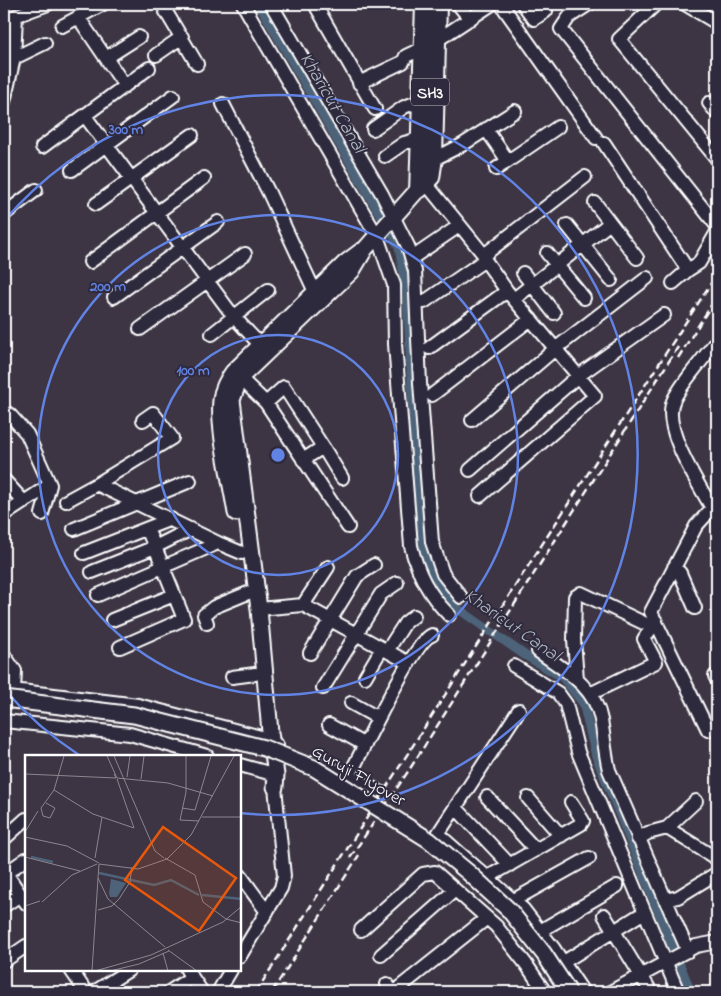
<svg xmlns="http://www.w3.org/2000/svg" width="721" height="996" font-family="'Indie Flower',sans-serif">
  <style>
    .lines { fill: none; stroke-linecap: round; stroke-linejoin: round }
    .canal { stroke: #4e6379; stroke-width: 9 }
    .minor-casing { stroke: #fff; stroke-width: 16 }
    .major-casing { stroke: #fff; stroke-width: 19 }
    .minor { stroke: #2f2a3d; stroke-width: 12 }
    .major { stroke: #2f2a3d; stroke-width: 15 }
    .rail { stroke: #fff; stroke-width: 2.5; stroke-dasharray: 8 4; stroke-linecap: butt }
    .major-bridge-casing { stroke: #fff; stroke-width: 19; stroke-linecap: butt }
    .major-bridge { stroke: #2f2a3d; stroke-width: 15 }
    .ring { fill: none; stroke: #6183e4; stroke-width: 2.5 }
    .labels { text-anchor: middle; stroke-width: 4; stroke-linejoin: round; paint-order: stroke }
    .shield { fill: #2f2a3d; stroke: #c1bfc5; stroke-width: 1 }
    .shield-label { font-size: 16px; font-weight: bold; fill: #fff }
    .street-label { font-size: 18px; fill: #fff; stroke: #2f2a3d }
    .water-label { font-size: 19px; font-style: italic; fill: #afb9c3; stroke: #2f2a3d }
    .inset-river { fill: none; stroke: #4e6379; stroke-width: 2.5 }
    .inset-road { fill: none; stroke: #8b868f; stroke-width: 1 }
    .view { fill: #e8590c; fill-opacity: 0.15; stroke: #e8590c; stroke-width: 2.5 }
    .inset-edge { fill: none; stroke: #fff; stroke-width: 2.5 }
    .centre { fill: #6183e4; stroke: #2f2a3d; stroke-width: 2.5 }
    .ring-label { font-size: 15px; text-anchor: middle; font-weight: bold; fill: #6183e4; stroke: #2f2a3d; stroke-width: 4; stroke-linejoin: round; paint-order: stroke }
  </style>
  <rect width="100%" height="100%" fill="#3d3544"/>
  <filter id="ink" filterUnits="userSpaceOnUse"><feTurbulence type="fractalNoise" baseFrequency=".02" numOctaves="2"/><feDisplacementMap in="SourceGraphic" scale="10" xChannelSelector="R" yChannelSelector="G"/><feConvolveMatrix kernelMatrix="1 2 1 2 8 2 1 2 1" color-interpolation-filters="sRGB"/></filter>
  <g filter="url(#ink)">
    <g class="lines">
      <!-- canal -->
      <path class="canal" d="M 259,4 L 381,216
        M 391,232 L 399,247 L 407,291 L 418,510 L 422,547 L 434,580 L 457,608 L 526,656 L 563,678 L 583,703 L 596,756 L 691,992"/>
      <defs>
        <path id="minor" d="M 243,4 L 377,236 L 394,285 L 395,344 L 411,546 C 418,574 428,594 449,615
          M 271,4 L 382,194 L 408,246 L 415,271 L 420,383 L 432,542 L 443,574 L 461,597
          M 458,4 L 470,19
          M 501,4 L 596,138
          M 523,4 L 534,19 L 546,11
          M 589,4 L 569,17 L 561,29 L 717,226
          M 656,4 L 619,39 L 717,159
          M 685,4 L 717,23
          M 317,8 L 375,109
          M 165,10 L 197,64
          M 78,17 L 125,86
          M 4,20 L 48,4
          M 62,26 L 103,4
          M 439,39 L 492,4
          M 156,55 L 182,37
          M 14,58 L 45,43
          M 106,58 L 139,37
          M 359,83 L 403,62 L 406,56 L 421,49
          M 4,102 L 14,58 L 16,16
          M 709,103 L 717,113
          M 223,104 L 269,193 L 315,292
          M 85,116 L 234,317 L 266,351
          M 373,129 L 404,107 L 420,101
          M 486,129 L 508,161 L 558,127
          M 604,143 L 688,270 L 673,283
          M 42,147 L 149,68
          M 385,156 L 404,143 L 419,139
          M 436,158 L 462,145 L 515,111
          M 496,169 L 508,161
          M 72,170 L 173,96
          M 428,186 L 484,255 L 485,260 L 507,291 L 595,396 L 480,496
          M 421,191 L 433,178 L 436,158 L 440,4
          M 416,193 L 422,4
          M 595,203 L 637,258
          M 96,204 L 192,135
          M 4,214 L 36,190
          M 567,225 L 611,280
          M 547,253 L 584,298
          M 484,255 L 585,177
          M 412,258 L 459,226
          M 90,262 L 204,178
          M 688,270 L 699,263 L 717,232
          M 523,273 L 554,313
          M 114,297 L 218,222
          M 514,299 L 610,223
          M 424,302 L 485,260
          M 140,329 L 245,254
          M 212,334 L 268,290
          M 429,348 L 507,291
          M 235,373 L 266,403 L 348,527
          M 432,395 L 531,319
          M 266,403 L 284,387 L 323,447 L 303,460
          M 4,411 L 10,415 L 27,434 L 50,485 L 42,514
          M 143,420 L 153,413 L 172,438 L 97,484 L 218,543 L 242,553
          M 472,420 L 555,349 L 647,278
          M 323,447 L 342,478
          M 470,470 L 578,376 L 664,315
          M 4,480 L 24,502
          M 66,501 L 97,484
          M 712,508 C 698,483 660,426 674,399 C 685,378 704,359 717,340
          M 4,515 L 50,485
          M 74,529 L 190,481
          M 84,553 L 171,519
          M 674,567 L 680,573 L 695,608
          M 92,572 L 155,547 L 147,529
          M 98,595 L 218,543
          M 303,605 L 328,567
          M 259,609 L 303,605 L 409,663
          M 112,620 L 174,595
          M 207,623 L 204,615 L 214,607 L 248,593
          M 120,647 L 184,619 L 155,547 L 191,529
          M 387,651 L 405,623 L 414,616
          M 538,651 C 564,670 595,686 601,720 C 604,737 605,753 609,770 L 688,951
          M 310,653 L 357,576 L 374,565
          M 4,655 L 15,671 L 14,690
          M 514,666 L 558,693 L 566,704 L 578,752 L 678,992
          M 715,676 L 717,680
          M 232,677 L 255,674
          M 365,677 L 382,648
          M 577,679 L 574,640 L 575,597 L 581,593 L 652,627
          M 323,688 L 381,594 L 397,583
          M 4,689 L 138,705 L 261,737 L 277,745
          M 590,694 L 656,662 L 644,639 L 656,621
          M 351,703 L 378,718
          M 519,710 L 438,834 L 523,909 L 554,949 L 583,992
          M 4,721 L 130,734 L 207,756
          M 329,725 L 365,745
          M 708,730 L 651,612 L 696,526 L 717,503
          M 313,762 L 349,776 L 382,793
          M 240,765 L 276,775
          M 349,776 C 361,754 414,640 432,635
          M 487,797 L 536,850
          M 528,798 L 561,836
          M 456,808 L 510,865
          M 667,828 L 696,801
          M 4,839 L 26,819
          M 638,839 L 648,833 L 667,828 L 717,859
          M 4,870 L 26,903
          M 6,873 L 26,859
          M 240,875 L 267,912
          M 488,877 L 581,824 L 583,821 L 571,802
          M 514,900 L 589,858
          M 665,900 L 678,897 L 717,873
          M 4,906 L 20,895
          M 604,915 L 651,992
          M 361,930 L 423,874 L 435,872 L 496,926 L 526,964 L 545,992
          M 540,931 L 617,886
          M 381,955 L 455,890
          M 240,956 L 281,888 L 284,876 L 275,787
          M 4,961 L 26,946
          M 562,963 L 638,916
          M 71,970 L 86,992
          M 187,970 L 202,992
          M 387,984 L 392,992
          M 400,987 L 487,918
          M 94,992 L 129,970
          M 169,992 L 192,977
          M 218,992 L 231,970
          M 610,992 L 696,946 L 717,942"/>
        <path id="major" d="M 236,513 C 231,482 218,430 221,400 C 222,389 227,381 233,372 L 345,263 L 361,251
          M 275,787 L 276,775 L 270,732 L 259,609 L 232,400 L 240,378 L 352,271 L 365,249 L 422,185 L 426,174 L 429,149 L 431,4"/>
      </defs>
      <!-- minor casing -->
      <use href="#minor" class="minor-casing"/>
      <!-- major casing -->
      <use href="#major" class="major-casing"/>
      <!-- minor -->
      <use href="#minor" class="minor"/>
      <!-- major -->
      <use href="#major" class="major"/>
      <!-- rail -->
      <path class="rail" d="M 678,358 L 717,296
        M 350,858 L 411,767 L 678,347
        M 256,992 L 475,648 L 717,274
        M 272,992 L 359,855"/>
      <defs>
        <path id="major-bridge" d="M 4,699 L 134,715 L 264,748 L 314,768 L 429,840 L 469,873 L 509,910 L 544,954 L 569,992"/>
      </defs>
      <!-- major-bridge casing -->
      <use href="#major-bridge" class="major-bridge-casing"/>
      <!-- major-bridge -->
      <use href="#major-bridge" class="major-bridge"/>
    </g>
  </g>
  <!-- distance rings -->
  <g class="ring">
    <circle cx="278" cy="455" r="120"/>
    <circle cx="278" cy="455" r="240"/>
    <path d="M79 755A360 360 0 0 1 4 689M4 221A360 360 0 1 1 240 813"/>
  </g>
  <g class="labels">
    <!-- shield labels -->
    <rect class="shield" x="411" y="78.5" width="38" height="27" rx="4"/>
    <g class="shield-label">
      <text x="430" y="98">SH3</text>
    </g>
    <!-- street labels -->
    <g class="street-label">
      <text transform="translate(359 775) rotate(30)" y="6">Guruji Flyover</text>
    </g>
    <!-- water labels -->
    <g class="water-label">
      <text transform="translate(334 102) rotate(60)" y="7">Kharicut Canal</text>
      <text transform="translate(513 624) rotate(35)" y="7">Kharicut Canal</text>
    </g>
  </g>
  <!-- overview -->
  <g transform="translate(25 755)">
    <rect width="216" height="216" fill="#3d3544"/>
    <path d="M 86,124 L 101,128 L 92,142 L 85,142 L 84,138 Z" fill="#4e6379"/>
    <path class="inset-river" d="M 6,102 L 28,107M 74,118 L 129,130 L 146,125 L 174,140M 177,140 L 217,144"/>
    <path class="inset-road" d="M 82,1 L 92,23 L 143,28 L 188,41M 89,1 L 130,96 L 139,103M 161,1 L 161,37 L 155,65 L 174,66M 0,19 L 91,23 L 89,19M 102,22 L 105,1M 116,24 L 119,1M 29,35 L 68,59 L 109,73 L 92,24M 21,48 L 30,53 L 25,63 L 18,61 L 16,53 L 29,35 L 39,1M 157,53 L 170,55 L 186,1M 177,62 L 217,62M 0,77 L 13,56M 0,82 L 42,91 L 74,108M 0,102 L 55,116M 70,103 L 77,62M 140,103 L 170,120 L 178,147 L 201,164 L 217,168M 74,109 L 73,123 L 83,144 L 140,192M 74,109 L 113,114 L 142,104 L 166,80 L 209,1M 17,147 L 47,120 L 72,109M 0,151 L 15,146M 73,155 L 87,151 L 94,144 L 105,127 L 107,112M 143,195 L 172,216M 138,198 L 143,216M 67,216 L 73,123M 70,216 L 126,200 L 198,167 L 217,151M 85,216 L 114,209 L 144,196"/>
    <path class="view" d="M 138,72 L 211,123 L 174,176 L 100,125 Z"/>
    <rect width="216" height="216" class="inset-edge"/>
  </g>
  <circle cx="278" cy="455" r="8" class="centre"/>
  <g class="ring-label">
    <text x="126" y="134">300 m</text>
    <text x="108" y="291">200 m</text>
    <text x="193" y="375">100 m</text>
  </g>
  <!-- margin -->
  <rect width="721" height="996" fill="none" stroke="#2f2a3d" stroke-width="20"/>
  <rect x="10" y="10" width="701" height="976" fill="none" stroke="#fff" stroke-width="2" filter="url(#ink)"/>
</svg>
